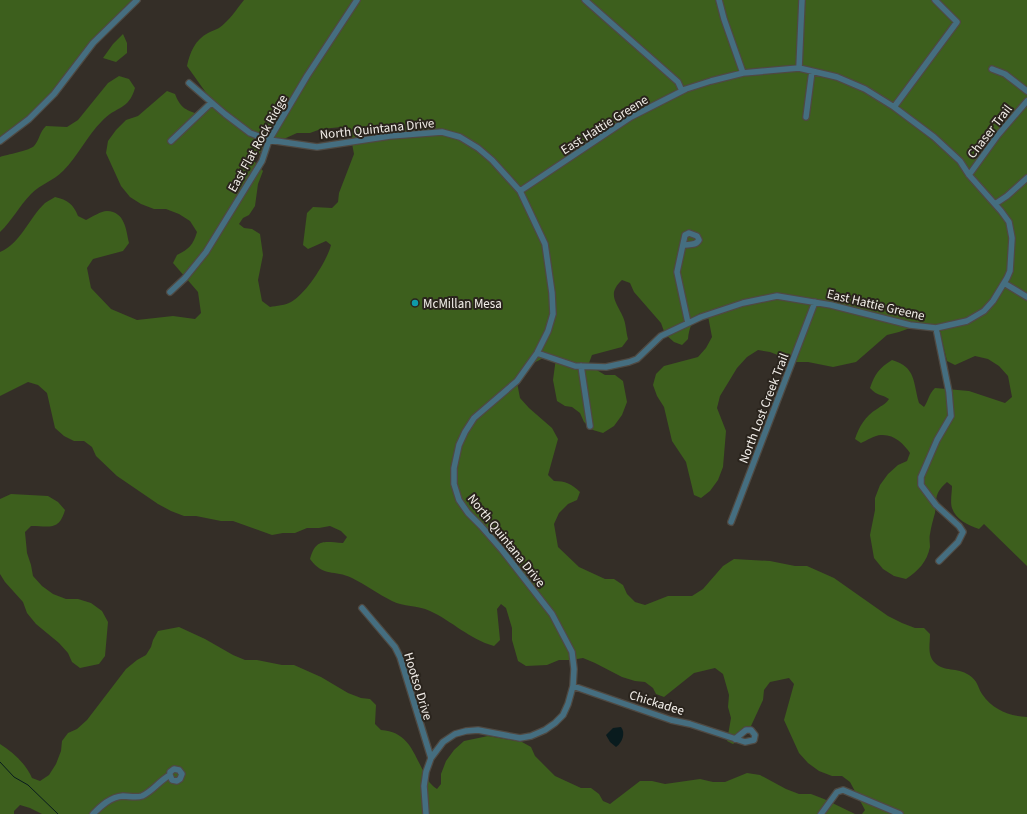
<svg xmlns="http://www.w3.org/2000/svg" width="1027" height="814" font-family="'Source Sans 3',sans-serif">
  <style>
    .green { fill: #3d5f1d; fill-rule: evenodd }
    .water { fill: #091b1e }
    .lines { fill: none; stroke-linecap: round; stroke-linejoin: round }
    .stream { stroke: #091b1e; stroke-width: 1 }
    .minor-casing { stroke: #4f4942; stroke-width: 8 }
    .minor { stroke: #456e80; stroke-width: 5.5 }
    .culture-dot { fill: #0f9aa8; stroke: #2a241d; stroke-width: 1.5 }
    .labels { text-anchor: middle; stroke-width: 4; stroke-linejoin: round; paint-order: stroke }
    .street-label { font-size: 13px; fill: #f2eee9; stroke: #2a241d }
    .poi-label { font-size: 13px; fill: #f2eee9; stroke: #2a241d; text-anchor: start }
  </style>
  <rect width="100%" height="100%" fill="#342e27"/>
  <!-- green -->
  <path class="green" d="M 0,0 L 140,0 L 131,9 L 120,14 L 109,23 L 99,34 L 61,90 L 51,101 L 40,111 L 29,115 L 0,141 Z
    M 244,0 L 1027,0 L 1027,566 L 984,524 L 979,529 C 968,525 956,520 952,508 C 950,502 952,492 952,486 L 947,482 C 934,494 937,497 935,513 C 933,520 931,527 930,534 C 929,538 930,543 930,547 C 927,562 918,571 906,579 L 894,576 L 883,569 L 874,558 L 870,535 L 875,510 L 875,498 L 880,485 L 888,474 L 898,465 L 907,461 L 910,453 C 904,444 894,434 881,435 C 875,435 866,441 861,443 L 855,439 C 859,427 865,416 877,409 C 882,405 885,405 889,399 C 882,394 877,396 870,388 C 875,374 879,368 892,360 C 916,367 913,382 919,403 L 924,407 C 929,400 928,395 935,388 L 969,391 L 1005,403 L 1012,397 L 1008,376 L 999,366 L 988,359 L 975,356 L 955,365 L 947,361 L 940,332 L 932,326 L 910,328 L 899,332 L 887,335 L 856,362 L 833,367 L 808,362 L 796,362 L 770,352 L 758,350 L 747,357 L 737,368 L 720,396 L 717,408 L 726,431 L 723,467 L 718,480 L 710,491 L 701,498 L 694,495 L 686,462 L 672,441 L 664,407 L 657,396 L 653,385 L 656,374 L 664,366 L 698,357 L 706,348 L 712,337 L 708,316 L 700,313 C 692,321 689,328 688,339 L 682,345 L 674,342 L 665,334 L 661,323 L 634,292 L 630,283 L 622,280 C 607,294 616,301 623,317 C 626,323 626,332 628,339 L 622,347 L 592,355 L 589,363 L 595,369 L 605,375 L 615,375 L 623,381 L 627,402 L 622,415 L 614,426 L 603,433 L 593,430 L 584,422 L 580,413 L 572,407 L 565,406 L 557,401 L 553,380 L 556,358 L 551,354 L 522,369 L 516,377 L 520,398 L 529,408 L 552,428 L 558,439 L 548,475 L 554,481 C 565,481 572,484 580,492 L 577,500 L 568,504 L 559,513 L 554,524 L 558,547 L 579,567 L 605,579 L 614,579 L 623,585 L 627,594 L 635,602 L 645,605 L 668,596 L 692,596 L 703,589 L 723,566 L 734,559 L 770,561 L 795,566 L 807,566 L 834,578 L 888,616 L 902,623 L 915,628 L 924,628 L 930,634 C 930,645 927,655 935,663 C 944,672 957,667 969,675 C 978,681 977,686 982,694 C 993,710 1009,716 1027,717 L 1027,814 L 862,814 L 865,810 L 850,782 L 842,776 L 832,776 L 819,771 L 808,763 L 799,753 L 784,720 L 794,684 L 789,678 L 770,682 L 764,690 L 763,700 L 751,726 L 741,738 L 733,744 L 727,741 L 731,718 L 728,707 L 729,695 L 723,674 L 715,668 L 694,673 L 664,697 L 656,694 L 653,688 L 645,682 L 635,681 L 622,677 L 595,663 L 583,658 L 571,660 L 559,660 L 547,665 L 526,666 L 518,661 L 512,640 L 512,628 L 506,608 L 501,604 L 497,609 L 500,640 L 494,646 C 469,639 452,621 430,611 C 417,605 404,607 392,601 C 378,594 366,585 352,578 C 334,569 324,578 310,559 C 316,538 324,542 343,543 L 347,537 L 341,531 L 330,526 L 319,528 L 307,528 L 295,533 L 283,533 L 272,535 L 233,521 L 221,521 L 196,516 L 184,516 L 171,511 L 158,504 L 117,476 L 96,456 L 92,447 L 84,441 L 74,441 L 64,436 L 55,428 L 47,393 L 38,385 L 28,382 L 0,396 L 0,252 C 21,243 29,218 45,203 C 48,201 52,199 55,197 C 68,200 73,204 78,216 L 86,220 C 92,217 101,211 107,211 C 125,212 126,229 129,243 L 123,251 L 93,259 L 87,268 L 91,288 L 111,309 L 137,320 L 173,316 L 195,319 L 201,313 L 198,292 L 173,263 L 177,255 C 189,249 193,245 197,232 L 190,221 L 179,214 L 166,209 L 154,209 L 141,204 L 130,197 L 121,186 L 106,153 L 108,141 L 116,130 L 126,120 L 138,116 L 167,91 L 175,94 C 180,107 185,110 198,114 L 206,108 L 209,97 L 187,66 C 190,52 195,40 208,33 C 211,31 216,30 219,28 C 229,21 236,10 244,0 ZM 342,127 L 350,133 L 354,154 L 339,193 L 338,202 L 332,208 L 313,207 L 307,213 L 303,245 L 308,249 L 326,241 L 331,245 C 327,261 306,294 291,302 C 286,305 276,306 270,307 L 262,301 L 258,280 L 263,255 L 260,234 L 252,229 L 244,228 L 239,224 L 243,218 L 249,215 L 255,206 L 258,184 L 263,171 L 254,161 L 264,147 L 274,138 L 286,138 L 297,133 L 310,133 L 321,129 Z
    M 123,34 L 127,43 L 127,53 L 116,62 L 103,58 L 113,44 Z
    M 119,76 L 129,79 L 135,88 C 129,110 116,106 102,121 C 87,136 78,156 63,171 C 53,181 41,184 31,194 C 19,206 12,221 0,232 L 0,157 C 6,155 31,150 34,146 C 40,139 39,133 46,126 L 67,127 L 78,120 L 108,83 Z
    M 11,494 L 48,496 L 58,502 L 65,510 C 59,531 50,526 31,526 L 25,532 L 27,553 L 31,565 L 33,576 L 42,586 L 53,594 L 66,599 L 78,599 L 91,603 L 102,611 L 108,622 L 105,656 L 99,664 L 80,668 L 72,662 L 68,653 L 59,643 L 36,624 L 27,613 L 23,602 L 5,582 L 0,574 L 0,499 Z
    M 179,627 L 205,639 L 233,655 L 245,660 L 257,660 L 282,665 L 294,665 L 321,677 L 348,693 L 361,698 L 370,699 L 376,705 L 375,724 L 381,730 C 409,732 413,753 425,774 C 428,781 431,785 437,789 L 441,784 L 441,774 L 446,761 L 454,750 L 464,741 L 488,736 L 522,742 L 531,747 L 535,756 L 555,776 L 581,788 L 591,788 L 599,794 L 603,801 L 610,804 L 640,781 L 652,781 L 665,784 L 700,779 L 713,782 L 725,782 L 747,773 L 760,775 L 786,789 L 799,794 L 811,794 L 824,799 L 855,814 L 42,814 L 30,808 L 20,805 L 14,811 L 14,814 L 0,814 L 0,744 C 13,752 26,764 32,778 L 40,781 L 49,775 L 56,764 L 61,751 L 62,741 L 68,733 L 77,729 L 87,720 L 126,669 L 137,660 L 146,655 L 151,647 L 153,640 L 158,631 Z"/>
  <!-- water -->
  <path class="water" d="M 621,727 C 626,733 622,743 616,747 L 610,742 L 606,735 L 613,728 Z"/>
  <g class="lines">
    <!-- stream -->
    <path class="stream" d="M 0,762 L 14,777 L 28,785 L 58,814"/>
    <defs>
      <path id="minor" d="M 585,0 L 678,82 L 682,91
        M 719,0 L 724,19 L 743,73
        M 799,68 L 802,0
        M 992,69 L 1005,74 L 1027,91
        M 189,83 L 225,114 L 250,133 L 269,140 L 317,147 L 390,136 L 442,132 L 460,137 L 478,148 L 492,160 L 520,191 L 545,244 L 552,293 L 553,314 L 548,331 L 537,353 L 517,381 L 474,418 L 465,432 L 459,445 L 454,468 L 454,484 L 459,500 L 468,513 L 481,526 L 502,550 L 552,614 L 572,652 L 574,669 L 573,686 L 568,704 L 563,715 L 555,723 L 545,730 L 531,736 L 520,738 L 478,730 L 466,731 L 455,734 L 443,742 L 431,758 L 426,772 L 424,786 L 426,814
        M 894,107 L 957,22 L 935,0
        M 806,117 L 812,71
        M 0,141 L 29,119 L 54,94 L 93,43 L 137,0
        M 171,141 L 211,103
        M 969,175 L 998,135 L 1027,101
        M 520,191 L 631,117 L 686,89 L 711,81 L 743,73 L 799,68 L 837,77 L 865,89 L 894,107 L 934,137 L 960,161 L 969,175 L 1001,211 L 1009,222 L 1012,238 L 1010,271 L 1007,278 L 993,301 L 984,311 L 967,321 L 936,328 L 910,325 L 831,305 L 777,296 L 743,303 L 701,317 L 661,336 L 637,359 L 629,362 L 606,367 L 575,366 L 537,353
        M 995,204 L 1007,196 L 1027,178
        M 683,245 C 689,244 696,246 699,240 L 697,236 L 689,233 L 685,235 L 677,272 L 688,323
        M 1004,283 L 1027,297
        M 170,292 L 185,278 L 206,252 L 262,161 L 269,140 L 307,76 L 357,0
        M 936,328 L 949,392 L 951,416 L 937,440 L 921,477 L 921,485 L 936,505 L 959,526 L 963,532 L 958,542 L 939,561
        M 581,366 L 590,426
        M 731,522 L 815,302
        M 362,608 L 395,647 L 400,657 L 431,758
        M 573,686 L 671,720 L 690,724 L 745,742 L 754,740 L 755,735 L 751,730 L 746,730 L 735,739
        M 93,814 C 101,806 110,797 123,796 C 129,796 136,798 142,796 C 153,791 159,781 170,775 L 170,772 L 174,769 L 179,770 L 182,774 L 180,779 L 177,781 L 172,780 L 170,775
        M 821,814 L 837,792 L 843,790 L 900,814"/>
    </defs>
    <!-- minor casing -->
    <use href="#minor" class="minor-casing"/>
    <!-- minor -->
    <use href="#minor" class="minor"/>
  </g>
  <!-- markers -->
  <circle class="culture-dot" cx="415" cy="303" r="4"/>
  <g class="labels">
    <!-- street labels -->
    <g class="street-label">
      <text transform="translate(604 124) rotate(-32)" y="5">East Hattie Greene</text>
      <text transform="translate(377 128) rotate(-6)" y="5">North Quintana Drive</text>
      <text transform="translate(989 131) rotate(-52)" y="5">Chaser Trail</text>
      <text transform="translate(257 143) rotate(-61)" y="5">East Flat Rock Ridge</text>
      <text transform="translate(876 304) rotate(13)" y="5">East Hattie Greene</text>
      <text transform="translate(763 408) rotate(-69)" y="5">North Lost Creek Trail</text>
      <text transform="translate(507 540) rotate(51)" y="5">North Quintana Drive</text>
      <text transform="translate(419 686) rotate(73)" y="5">Hootso Drive</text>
      <text transform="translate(657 702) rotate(17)" y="5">Chickadee</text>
    </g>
    <!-- poi labels -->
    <g class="poi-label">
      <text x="423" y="308">McMillan Mesa</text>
    </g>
  </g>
</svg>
